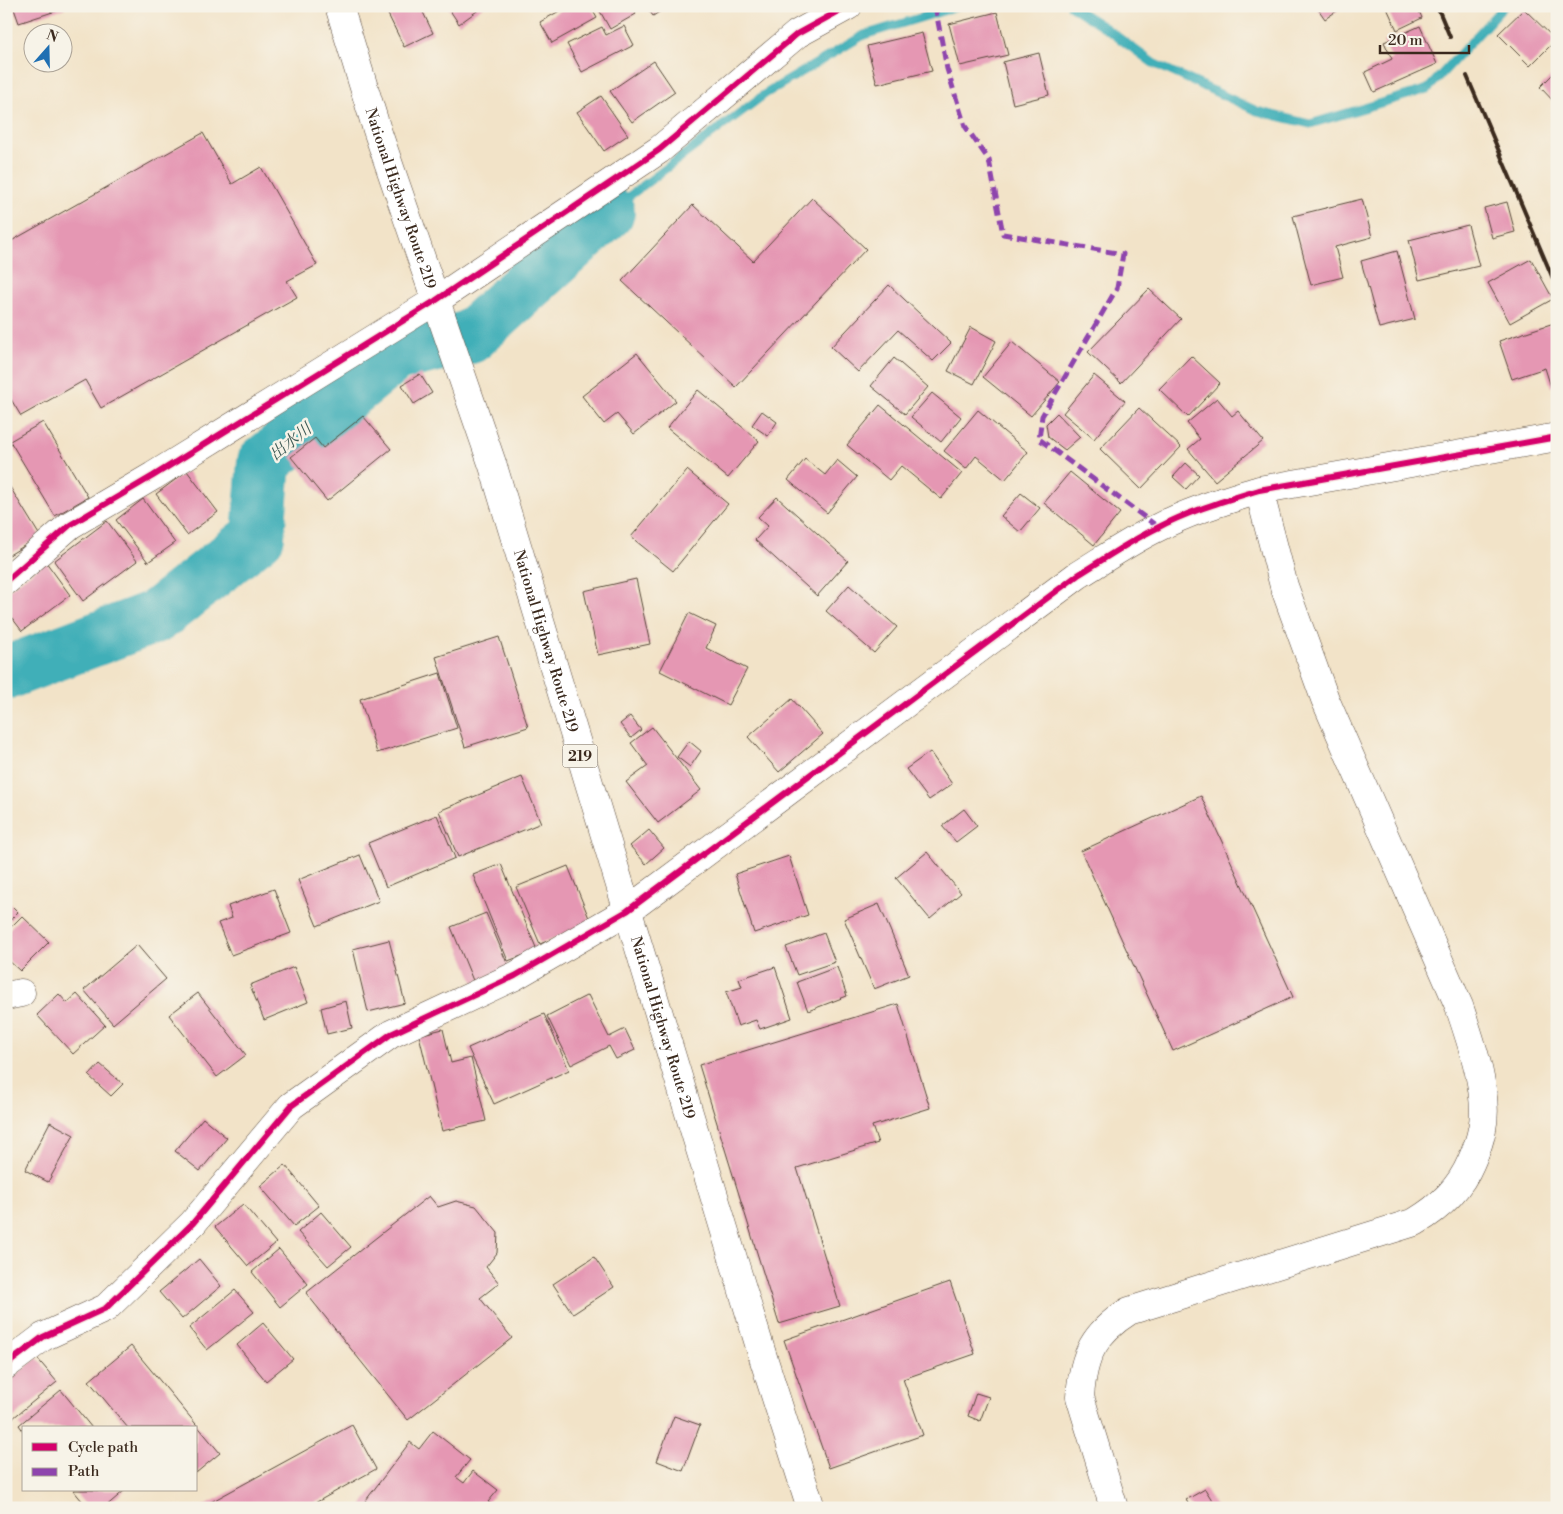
<svg xmlns="http://www.w3.org/2000/svg" width="1563" height="1514" font-family="'Libre Bodoni','Noto Serif JP',serif">
  <style>
    .lines { fill: none; stroke-linecap: round; stroke-linejoin: round }
    .stream { stroke: #3fafb8; stroke-width: 9 }
    .river { stroke: #3fafb8; stroke-width: 54 }
    .building { fill: #e597b3 }
    .minor-casing { stroke: #564638; stroke-width: 29 }
    .highway-casing { stroke: #564638; stroke-width: 29 }
    .minor { stroke: #fff; stroke-width: 28 }
    .highway { stroke: #fff; stroke-width: 28 }
    .rail { stroke: #3b2a1e; stroke-width: 4 }
    .quiet { stroke: #8e44ad; stroke-width: 5; stroke-dasharray: 10 5; stroke-linecap: butt }
    .cycleway-casing { stroke: #f7f3e8; stroke-width: 9 }
    .cycleway { stroke: #d6006c; stroke-width: 6 }
    .labels { text-anchor: middle; stroke-width: 5; stroke-linejoin: round; paint-order: stroke }
    .shield { fill: #f7f3e8; stroke: #73665b; stroke-width: 1 }
    .shield-label { font-size: 14px; font-weight: bold; fill: #3b2a1e }
    .street-label { font-size: 15px; fill: #3b2a1e; stroke: #f7f3e8 }
    .water-label { font-size: 16px; font-style: italic; fill: #3c5954; stroke: #f7f3e8 }
  </style>
  <rect width="100%" height="100%" fill="#f7f3e8"/>
  <filter id="ink" filterUnits="userSpaceOnUse"><feTurbulence type="fractalNoise" baseFrequency=".02" numOctaves="2"/><feDisplacementMap in="SourceGraphic" scale="10" xChannelSelector="R" yChannelSelector="G"/><feConvolveMatrix kernelMatrix="1 2 1 2 8 2 1 2 1" color-interpolation-filters="sRGB"/></filter>
  <filter id="wash" filterUnits="userSpaceOnUse"><feTurbulence type="fractalNoise" baseFrequency=".0096" numOctaves="4" result="noise"/><feDisplacementMap in="SourceGraphic" scale="20" xChannelSelector="R" yChannelSelector="G"/><feGaussianBlur stdDeviation="1.12" result="paint"/><feColorMatrix in="noise" values="0 0 0 0 0 0 0 0 0 0 0 0 0 0 0 0 0 1.4 0 .05"/><feComposite in="paint" operator="in"/></filter>
  <g filter="url(#wash)">
    <rect width="100%" height="100%" fill="#f2e3c8"/>
    <g class="lines">
      <!-- stream -->
      <path class="stream" d="M 1071,6 L 1104,27 L 1153,63 L 1257,111 L 1310,124 L 1428,89 L 1504,6
        M 608,212 L 765,94 L 864,35 L 959,6"/>
      <!-- river -->
      <path class="river" d="M 6,673 L 157,616 L 258,536 L 264,462 L 395,355 L 470,337 L 608,212"/>
    </g>
    <g id="blocks">
      <!-- building -->
      <path class="building" d="M 13,6 L 65,6 L 65,8 L 19,23 Z
        M 384,6 L 420,6 L 433,33 L 404,47 Z
        M 447,6 L 484,6 L 459,24 Z
        M 568,6 L 590,6 L 597,18 L 552,43 L 540,22 Z
        M 597,6 L 631,6 L 636,14 L 610,29 Z
        M 646,6 L 668,6 L 653,16 Z
        M 1316,6 L 1344,6 L 1325,19 Z
        M 1386,6 L 1417,6 L 1422,18 L 1397,30 Z
        M 1524,9 L 1556,40 L 1530,66 L 1498,34 Z
        M 997,12 L 1008,55 L 960,66 L 949,24 Z
        M 624,26 L 634,45 L 582,72 L 567,44 L 602,27 L 606,35 Z
        M 1420,26 L 1437,64 L 1374,92 L 1365,72 L 1392,59 L 1384,42 Z
        M 922,33 L 932,71 L 877,84 L 867,46 Z
        M 1039,53 L 1049,95 L 1013,104 L 1003,62 Z
        M 654,61 L 675,92 L 632,122 L 610,91 Z
        M 1557,70 L 1557,105 L 1540,87 Z
        M 601,96 L 628,135 L 604,151 L 577,112 Z
        M 203,133 L 232,184 L 261,167 L 317,265 L 287,281 L 297,297 L 101,408 L 85,380 L 21,416 L 6,391 L 6,244 Z
        M 812,198 L 866,249 L 736,387 L 622,281 L 693,205 L 753,261 Z
        M 1362,199 L 1372,237 L 1335,247 L 1343,277 L 1311,285 L 1293,216 Z
        M 1507,202 L 1515,232 L 1492,238 L 1484,208 Z
        M 1468,225 L 1479,266 L 1419,280 L 1409,240 Z
        M 1397,251 L 1415,319 L 1379,328 L 1361,261 Z
        M 1531,259 L 1553,299 L 1510,323 L 1488,283 Z
        M 889,285 L 951,343 L 933,361 L 898,330 L 858,372 L 831,347 Z
        M 1149,289 L 1181,319 L 1121,383 L 1088,352 Z
        M 1557,322 L 1557,386 L 1551,387 L 1545,368 L 1512,379 L 1499,341 Z
        M 971,327 L 996,341 L 974,384 L 948,371 Z
        M 1012,342 L 1060,382 L 1031,416 L 983,377 Z
        M 637,353 L 676,401 L 634,434 L 617,414 L 604,424 L 582,396 Z
        M 1191,356 L 1220,383 L 1188,417 L 1159,389 Z
        M 894,358 L 928,387 L 905,414 L 871,386 Z
        M 420,374 L 432,393 L 414,404 L 402,385 Z
        M 1094,375 L 1125,401 L 1094,439 L 1063,413 Z
        M 698,390 L 759,441 L 728,478 L 667,428 Z
        M 932,393 L 961,417 L 941,442 L 911,417 Z
        M 1217,398 L 1232,416 L 1238,411 L 1263,441 L 1215,481 L 1188,449 L 1200,439 L 1187,423 Z
        M 880,405 L 962,473 L 941,499 L 901,466 L 889,480 L 847,445 Z
        M 1139,408 L 1181,447 L 1141,489 L 1100,449 Z
        M 978,410 L 1028,452 L 1005,480 L 976,456 L 966,469 L 944,451 Z
        M 762,411 L 777,422 L 768,436 L 752,425 Z
        M 1057,413 L 1080,437 L 1065,450 L 1048,437 L 1046,424 Z
        M 363,416 L 391,449 L 327,501 L 291,457 L 315,438 L 323,448 Z
        M 43,422 L 88,497 L 55,516 L 10,441 Z
        M 805,459 L 825,475 L 837,460 L 857,477 L 827,513 L 788,480 Z
        M 1186,463 L 1199,475 L 1186,489 L 1173,477 Z
        M 687,470 L 728,504 L 673,571 L 631,537 Z
        M 187,471 L 218,512 L 187,535 L 156,494 Z
        M 1070,472 L 1120,513 L 1094,545 L 1044,503 Z
        M 10,487 L 40,536 L 6,557 L 6,489 Z
        M 1021,493 L 1040,508 L 1020,532 L 1001,516 Z
        M 777,497 L 848,561 L 817,596 L 755,540 L 768,526 L 758,517 Z
        M 143,499 L 175,543 L 148,562 L 116,520 Z
        M 107,521 L 137,561 L 83,601 L 54,561 Z
        M 46,562 L 70,595 L 22,631 L 6,610 L 6,592 Z
        M 636,579 L 650,644 L 598,655 L 584,591 Z
        M 849,585 L 897,627 L 874,653 L 826,611 Z
        M 689,613 L 716,626 L 706,648 L 747,669 L 728,705 L 660,671 Z
        M 499,637 L 528,727 L 465,747 L 436,657 Z
        M 440,673 L 457,728 L 377,753 L 360,699 Z
        M 792,699 L 823,734 L 779,772 L 748,737 Z
        M 630,716 L 641,730 L 631,738 L 620,724 Z
        M 652,727 L 701,790 L 658,823 L 626,782 L 648,766 L 631,743 Z
        M 689,741 L 701,751 L 690,767 L 677,757 Z
        M 930,752 L 952,784 L 929,800 L 906,769 Z
        M 522,777 L 541,823 L 458,857 L 439,811 Z
        M 1201,796 L 1293,997 L 1173,1051 L 1081,851 Z
        M 964,809 L 977,826 L 956,842 L 942,826 Z
        M 437,815 L 455,858 L 386,887 L 368,843 Z
        M 649,830 L 664,848 L 646,864 L 630,846 Z
        M 927,852 L 961,893 L 930,919 L 896,878 Z
        M 360,855 L 379,901 L 317,926 L 298,880 Z
        M 789,856 L 808,915 L 754,933 L 735,874 Z
        M 501,864 L 537,950 L 508,961 L 473,875 Z
        M 568,866 L 591,923 L 540,944 L 516,887 Z
        M 274,889 L 291,933 L 231,955 L 218,923 L 232,918 L 228,906 Z
        M 6,900 L 18,912 L 6,924 Z
        M 879,904 L 909,975 L 874,989 L 844,919 Z
        M 486,913 L 509,968 L 474,983 L 451,927 Z
        M 22,916 L 49,942 L 20,971 L 6,958 L 6,932 Z
        M 824,933 L 835,962 L 797,975 L 786,947 Z
        M 389,940 L 405,1003 L 368,1012 L 353,949 Z
        M 137,945 L 166,979 L 113,1024 L 84,990 Z
        M 294,967 L 308,1002 L 264,1020 L 250,985 Z
        M 775,967 L 792,1018 L 760,1029 L 756,1020 L 738,1026 L 726,992 L 742,987 L 739,979 Z
        M 837,967 L 847,996 L 808,1011 L 797,982 Z
        M 198,993 L 246,1055 L 217,1077 L 169,1015 Z
        M 59,994 L 67,1003 L 77,994 L 105,1025 L 73,1054 L 37,1015 Z
        M 588,995 L 609,1037 L 625,1029 L 635,1050 L 616,1059 L 609,1046 L 571,1065 L 547,1016 Z
        M 346,1001 L 352,1028 L 327,1034 L 321,1008 Z
        M 898,1004 L 930,1108 L 872,1126 L 878,1143 L 797,1168 L 840,1306 L 779,1324 L 699,1065 Z
        M 544,1014 L 569,1070 L 494,1104 L 468,1048 Z
        M 443,1029 L 451,1063 L 471,1058 L 486,1121 L 442,1131 L 419,1035 Z
        M 100,1064 L 123,1084 L 111,1096 L 89,1076 Z
        M 203,1118 L 227,1138 L 200,1171 L 175,1151 Z
        M 50,1122 L 74,1135 L 48,1182 L 25,1170 Z
        M 285,1165 L 319,1206 L 294,1226 L 260,1186 Z
        M 429,1196 L 438,1207 L 456,1201 L 476,1206 L 498,1233 L 497,1253 L 486,1267 L 499,1283 L 480,1298 L 512,1338 L 408,1420 L 306,1293 Z
        M 243,1204 L 276,1243 L 248,1266 L 215,1227 Z
        M 321,1212 L 351,1247 L 328,1266 L 298,1232 Z
        M 279,1249 L 308,1284 L 280,1307 L 252,1272 Z
        M 594,1257 L 614,1287 L 573,1314 L 553,1284 Z
        M 199,1259 L 221,1286 L 182,1319 L 159,1292 Z
        M 950,1282 L 975,1354 L 903,1379 L 923,1435 L 829,1468 L 784,1340 Z
        M 235,1290 L 254,1312 L 207,1350 L 189,1328 Z
        M 263,1323 L 293,1359 L 266,1381 L 237,1345 Z
        M 131,1346 L 220,1453 L 196,1473 L 196,1428 L 128,1428 L 89,1381 Z
        M 37,1358 L 57,1382 L 13,1418 L 6,1410 L 6,1383 Z
        M 61,1390 L 92,1428 L 24,1428 L 24,1432 L 19,1425 Z
        M 976,1393 L 989,1397 L 980,1421 L 968,1416 Z
        M 674,1416 L 700,1425 L 683,1471 L 657,1461 Z
        M 352,1425 L 376,1469 L 306,1508 L 200,1508 Z
        M 433,1431 L 470,1460 L 456,1477 L 464,1483 L 473,1471 L 498,1490 L 488,1502 L 496,1508 L 360,1508 L 410,1442 L 419,1449 Z
        M 1205,1489 L 1217,1508 L 1191,1508 L 1186,1500 Z
        M 73,1490 L 125,1490 L 104,1508 L 88,1508 Z"/>
    </g>
  </g>
  <g filter="url(#ink)">
    <use href="#blocks" fill-opacity="0" stroke="#564638" stroke-width="1"/>
    <g class="lines">
      <defs>
        <path id="minor" d="M 6,581 L 70,525 L 153,476 L 435,301 L 659,150 L 797,34 L 848,6
          M 6,996 L 21,993
          M 6,1365 L 43,1337 L 106,1308 L 193,1223 L 291,1106 L 391,1034 L 515,976 L 627,911 L 1078,575 C 1104,559 1130,541 1157,528 C 1189,511 1224,501 1259,490 L 1557,437
          M 1114,1508 L 1080,1397 C 1083,1355 1094,1333 1129,1311 L 1415,1222 C 1439,1208 1460,1188 1471,1162 C 1476,1151 1480,1141 1482,1129 C 1490,1094 1470,1039 1459,1006 L 1325,699 L 1284,586 L 1259,490"/>
        <g id="highway">
          <path id="s1" d="M 339,6 L 377,130 L 493,466 L 762,1354 L 811,1508"/>
        </g>
      </defs>
      <!-- minor casing -->
      <use href="#minor" class="minor-casing"/>
      <!-- highway casing -->
      <use href="#highway" class="highway-casing"/>
      <!-- minor -->
      <use href="#minor" class="minor"/>
      <!-- highway -->
      <use href="#highway" class="highway"/>
      <!-- rail -->
      <path class="rail" d="M 1437,6 L 1450,37
        M 1467,76 L 1557,288"/>
      <!-- quiet -->
      <path class="quiet" d="M 935,6 L 947,69 L 965,126 L 989,160 L 1003,234 L 1123,254 L 1117,288 L 1042,416 L 1039,439 L 1158,527"/>
      <defs>
        <path id="cycleway" d="M 6,581 L 70,525 L 153,476 L 435,301 L 659,150 L 797,34 L 848,6
          M 6,1365 L 43,1337 L 106,1308 L 193,1223 L 291,1106 L 391,1034 L 515,976 L 627,911 L 1078,575 C 1104,559 1130,541 1157,528 C 1189,511 1224,501 1259,490 L 1557,437"/>
      </defs>
      <!-- cycleway casing -->
      <use href="#cycleway" class="cycleway-casing"/>
      <!-- cycleway -->
      <use href="#cycleway" class="cycleway"/>
    </g>
  </g>
  <g class="labels">
    <!-- shield labels -->
    <rect class="shield" x="562.5" y="744.5" width="35" height="23" rx="4"/>
    <g class="shield-label">
      <text x="580" y="761">219</text>
    </g>
    <!-- street labels -->
    <g class="street-label">
      <text dy="5" stroke="none"><textPath href="#s1" startOffset="202">National Highway Route 219</textPath></text>
      <text dy="5" stroke="none"><textPath href="#s1" startOffset="668">National Highway Route 219</textPath></text>
      <text dy="5" stroke="none"><textPath href="#s1" startOffset="1072">National Highway Route 219</textPath></text>
    </g>
    <!-- water labels -->
    <g class="water-label">
      <text transform="translate(290 441) rotate(-39)" y="6">出水川</text>
    </g>
  </g>
  <!-- margin -->
  <rect width="1563" height="1514" fill="none" stroke="#f7f3e8" stroke-width="25"/>
  <!-- legend -->
  <rect x="22" y="1426" width="175" height="65" fill="#f7f3e8" stroke="#aca397"/>
  <rect x="32" y="1443" width="25" height="8" fill="#d6006c" stroke="#aca397"/>
  <text x="68" y="1452" font-size="15" fill="#3b2a1e">Cycle path</text>
  <rect x="32" y="1468" width="25" height="8" fill="#8e44ad" stroke="#aca397"/>
  <text x="68" y="1476" font-size="15" fill="#3b2a1e">Path</text>
  <!-- north arrow -->
  <g transform="translate(48 48) rotate(20)"><circle r="24" fill="#f7f3e8" stroke="#aca397"/>
  <path d="M0-4L9 19L0 12L-9 19Z" fill="#1f6fb2"/>
  <text y="-8" font-size="14" font-weight="bold" text-anchor="middle" fill="#3b2a1e">N</text>
  </g>
  <!-- scale -->
  <path d="M1380 45v8h89v-8" fill="none" stroke="#3b2a1e" stroke-width="2.5"/>
  <text x="1388" y="45" font-size="15" fill="#3b2a1e" stroke="#f7f3e8" stroke-width="4" paint-order="stroke">20 m</text>
</svg>
